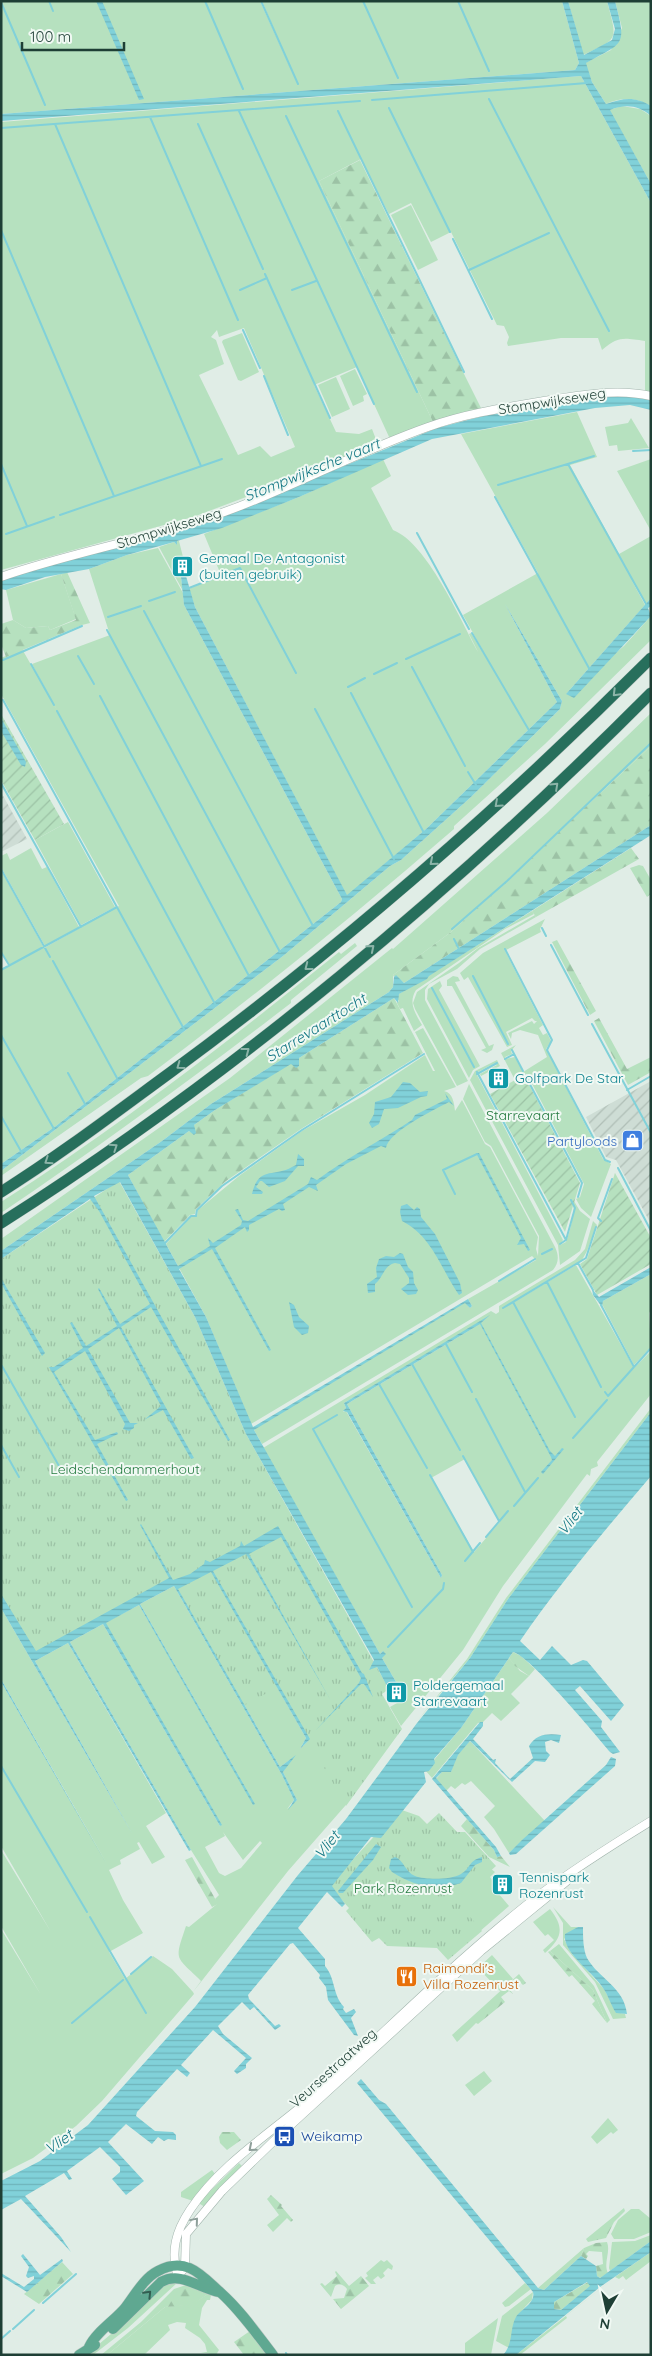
<svg xmlns="http://www.w3.org/2000/svg" width="652" height="2356" font-family="Quicksand,sans-serif">
  <style>
    .industrial { fill: url(#industrial-furrows) }
    .grass { fill: #b6e1bf; fill-rule: evenodd }
    .forest { fill: url(#forest-firs) }
    .park { fill: url(#park-tufts) }
    .garden { fill: url(#garden-furrows) }
    .water { fill: url(#water-rules); fill-rule: evenodd }
    .lines { fill: none; stroke-linecap: round; stroke-linejoin: round }
    .stream { stroke: #81d1d9; stroke-width: 2 }
    .minor-casing { stroke: #a2b5ad; stroke-width: 9 }
    .major-casing { stroke: #c0c9c6; stroke-width: 11 }
    .highway-casing { stroke: #c0c9c6; stroke-width: 12 }
    .minor { stroke: #fff; stroke-width: 8 }
    .major { stroke: #5fa891; stroke-width: 10 }
    .highway { stroke: #276f5c; stroke-width: 11 }
    .oneway { stroke: #8cb4a8 }
    .oneway2 { stroke: #8e9f9a }
    .oneway3 { stroke: #325e51 }
    .labels { text-anchor: middle; stroke-width: 4; stroke-linejoin: round; paint-order: stroke }
    .street-label { font-size: 14px; fill: #1e3f35; stroke: #f1f9f4 }
    .culture-label { font-size: 14px; fill: #0d838f; stroke: #f1f9f4; text-anchor: start }
    .park-label { font-size: 14px; fill: #247b40; stroke: #f1f9f4 }
    .shop-label { font-size: 14px; fill: #366cbe; stroke: #f1f9f4; text-anchor: end }
    .food-label { font-size: 14px; fill: #c56008; stroke: #f1f9f4; text-anchor: start }
    .transit-label { font-size: 14px; fill: #164399; stroke: #f1f9f4; text-anchor: start }
    .water-label { font-size: 15px; font-style: italic; fill: #117683; stroke: #f1f9f4 }
  </style>
  <defs>
    <pattern id="industrial-furrows" width="10" height="10" patternUnits="userSpaceOnUse" patternTransform="scale(1.25)"><rect width="10" height="10" fill="#ceddd5"/><path d="M-1 1l2-2M0 10L10 0M9 11l2-2" fill="none" stroke="#b0bfb7"/></pattern>
    <pattern id="forest-firs" width="22" height="20" patternUnits="userSpaceOnUse" patternTransform="scale(1.25)"><rect width="22" height="20" fill="#b6e1bf"/><path d="M5 1l3.5 6h-7zM16 11l3.5 6h-7z" fill="#9cc2a5"/></pattern>
    <pattern id="park-tufts" width="24" height="20" patternUnits="userSpaceOnUse" patternTransform="scale(1.25)"><rect width="24" height="20" fill="#b6e1bf"/><path d="M3 7l-1-3M5 7V3M7 7l1-3M15 17l-1-3M17 17v-4M19 17l1-3" fill="none" stroke="#9cc2a5"/></pattern>
    <pattern id="garden-furrows" width="10" height="10" patternUnits="userSpaceOnUse" patternTransform="scale(1.25)"><rect width="10" height="10" fill="#b6e1bf"/><path d="M-1 1l2-2M0 10L10 0M9 11l2-2" fill="none" stroke="#9cc2a5"/></pattern>
    <pattern id="water-rules" width="6" height="5" patternUnits="userSpaceOnUse" patternTransform="scale(1.25)"><rect width="6" height="5" fill="#81d1d9"/><path d="M0 2.5h6" fill="none" stroke="#6fb4bb"/></pattern>
  </defs>
  <rect width="100%" height="100%" fill="#e0ede6"/>
  <!-- industrial -->
  <path class="industrial" d="M 1,792 L 27,839 L 1,852 Z
    M 651,1081 L 651,1224 L 616,1160 L 606,1157 L 586,1117 Z"/>
  <!-- grass -->
  <path class="grass" d="M 1,1 L 260,1 L 298,85 L 262,1 L 562,1 L 579,63 L 575,70 L 1,114 Z
    M 568,1 L 607,1 C 617,40 620,38 583,55 Z
    M 615,1 L 651,1 L 651,106 C 635,97 622,97 606,104 L 592,82 L 585,63 L 611,50 L 622,28 Z
    M 581,76 L 651,203 L 651,393 L 645,391 L 645,341 C 623,338 619,336 602,350 L 598,338 L 561,338 L 508,346 L 507,343 L 509,337 L 504,326 L 497,325 L 451,232 L 431,242 L 411,203 L 389,214 L 361,159 L 319,181 L 433,422 L 390,439 L 357,367 L 314,385 L 336,432 L 359,434 L 372,429 L 377,442 L 286,482 L 193,517 L 1,570 L 1,122 ZM 244,328 L 295,447 L 271,457 L 260,446 L 238,455 L 199,375 L 224,364 L 216,340 L 211,337 L 217,330 L 219,337 Z
    M 622,106 L 640,109 L 651,116 L 651,184 L 609,110 Z
    M 411,205 L 438,260 L 418,270 L 391,215 Z
    M 242,333 L 259,372 L 241,381 L 238,380 L 222,342 L 223,340 Z
    M 355,369 L 367,394 L 363,396 L 364,401 L 353,406 L 340,376 Z
    M 336,377 L 350,409 L 332,417 L 318,385 Z
    M 577,412 L 597,457 L 570,465 L 619,554 L 651,536 L 651,598 L 646,604 L 631,579 L 645,605 L 566,694 L 624,646 L 651,616 L 651,640 L 545,744 L 454,826 L 454,829 C 355,915 253,997 148,1076 L 141,1078 L 1,1176 L 1,1171 L 283,956 L 390,866 L 401,860 L 471,797 L 560,709 L 562,701 L 505,604 L 557,702 L 426,829 L 347,896 L 195,607 L 189,589 L 221,575 L 204,534 L 299,497 L 383,459 L 391,476 L 371,488 L 393,530 C 427,543 460,619 478,652 L 469,634 L 471,633 L 497,676 L 463,615 L 538,573 L 461,434 Z
    M 631,418 L 649,448 L 618,451 L 617,445 L 609,446 L 605,427 L 628,423 Z
    M 651,459 L 651,531 L 617,471 Z
    M 176,541 L 179,541 L 183,557 L 176,559 L 178,567 L 173,569 L 174,572 L 180,572 L 183,591 L 159,547 L 174,542 L 177,545 Z
    M 158,548 L 183,593 L 184,605 L 342,899 L 341,902 L 56,1126 L 1,1164 L 1,969 L 9,965 L 1,951 L 1,870 L 44,948 L 119,906 L 1,694 L 1,658 L 22,649 L 57,710 L 32,664 L 110,635 L 89,569 L 127,555 Z
    M 61,574 L 76,619 L 50,630 L 48,626 L 26,628 L 13,620 L 6,590 Z
    M 651,713 L 651,746 L 451,932 L 393,975 L 393,987 L 389,992 L 211,1104 L 162,1141 L 1,1251 L 1,1239 L 230,1078 L 392,948 L 393,949 L 547,813 Z
    M 68,822 L 115,907 L 81,925 L 35,840 Z
    M 31,848 L 42,869 L 47,867 L 79,927 L 45,946 L 1,867 L 1,856 L 7,853 L 10,860 Z
    M 532,911 L 534,914 L 505,929 L 416,990 C 408,1003 415,1013 422,1025 L 414,1031 L 403,1008 L 400,1009 L 397,1003 L 399,1001 L 397,998 L 399,994 Z
    M 535,915 L 536,917 L 480,949 L 457,969 L 429,984 L 425,990 L 425,1000 L 468,1081 L 457,1086 L 415,1009 L 413,1003 L 417,992 L 459,963 L 478,948 Z
    M 545,919 L 540,929 L 541,932 L 506,950 L 504,949 L 543,1025 L 539,1028 L 543,1035 L 547,1033 L 551,1041 L 546,1049 L 603,1159 L 611,1164 L 591,1217 L 581,1208 L 576,1199 L 580,1197 L 584,1184 L 527,1074 L 515,1080 L 501,1053 L 516,1045 L 511,1051 L 512,1054 L 505,1057 L 506,1059 L 515,1057 L 523,1072 L 547,1057 L 538,1035 L 520,1030 L 512,1033 L 511,1039 L 508,1033 L 532,1021 L 534,1024 L 537,1021 L 535,1021 L 532,1018 L 506,1032 L 512,1045 L 507,1047 L 468,977 L 464,980 L 460,973 L 483,953 Z
    M 355,943 L 357,946 L 291,1000 L 291,1003 C 196,1076 100,1146 1,1213 L 1,1202 C 119,1127 230,1040 339,952 L 341,954 Z
    M 453,976 L 458,977 L 460,981 L 455,982 L 489,1046 L 494,1044 L 492,1050 L 487,1053 L 481,1050 L 486,1048 L 452,986 L 447,986 L 447,980 Z
    M 440,981 L 442,986 L 439,990 L 480,1066 L 473,1070 L 469,1078 L 427,999 L 428,989 Z
    M 423,1028 L 456,1087 L 444,1091 C 453,1093 454,1103 455,1111 L 462,1100 L 485,1144 L 490,1147 L 538,1237 L 536,1249 L 538,1256 L 539,1236 L 491,1146 L 485,1142 L 463,1099 L 469,1084 L 555,1247 C 559,1255 559,1263 553,1270 L 262,1444 L 254,1430 L 257,1427 L 465,1302 L 470,1308 L 472,1306 L 468,1299 L 536,1260 L 532,1256 L 251,1424 L 206,1317 L 166,1244 L 191,1217 L 197,1216 L 198,1210 L 239,1176 L 302,1131 L 365,1095 L 425,1055 L 433,1071 L 435,1071 L 415,1032 Z
    M 497,1060 L 500,1066 L 481,1076 L 480,1074 L 497,1065 L 495,1063 L 478,1072 L 477,1075 L 563,1240 L 560,1245 L 566,1242 C 571,1229 574,1214 574,1201 L 580,1211 L 590,1219 L 580,1251 L 560,1265 L 558,1245 L 470,1080 L 475,1071 Z
    M 593,1221 L 597,1225 L 587,1251 L 582,1260 L 511,1304 L 576,1265 L 634,1368 L 651,1351 L 651,1394 L 597,1462 L 598,1466 L 591,1469 L 590,1476 L 587,1474 L 503,1586 L 463,1650 L 401,1726 L 390,1707 L 404,1699 L 398,1689 L 399,1687 L 382,1658 L 383,1651 L 380,1654 L 263,1448 L 491,1311 L 496,1314 L 499,1312 L 499,1306 L 575,1260 L 585,1249 ZM 480,1324 L 347,1404 L 442,1575 L 441,1578 L 346,1411 L 343,1412 L 346,1408 L 344,1403 ZM 465,1459 L 500,1522 L 474,1552 L 431,1478 Z
    M 651,1274 L 651,1310 L 649,1313 L 651,1347 L 634,1365 L 602,1304 L 603,1301 Z
    M 651,1408 L 651,1412 L 508,1599 L 470,1658 L 418,1720 L 467,1659 L 506,1598 Z
    M 155,1513 L 399,1734 L 394,1736 L 345,1806 L 288,1871 L 193,1992 L 194,1994 L 102,2101 L 76,2126 L 33,2158 L 1,2174 L 1,1929 L 41,1995 L 1,1926 L 1,1850 L 51,1932 L 1,1846 L 1,1682 L 107,1864 L 1,1679 L 1,1608 L 133,1835 L 35,1661 L 68,1643 L 166,1813 L 146,1826 L 165,1857 L 152,1864 L 139,1842 L 137,1843 L 140,1849 L 120,1860 L 121,1864 L 109,1870 L 123,1900 L 143,1933 L 109,1952 L 125,1979 L 153,1956 L 172,1969 L 193,1992 L 201,1981 C 175,1955 174,1962 186,1926 L 189,1927 L 217,1904 L 215,1899 L 219,1895 L 191,1850 L 70,1642 L 103,1624 L 220,1826 L 221,1825 L 105,1623 L 139,1605 L 255,1804 L 140,1604 L 174,1586 L 282,1775 L 294,1800 L 287,1809 L 297,1800 L 283,1772 L 291,1759 L 280,1767 L 178,1589 L 211,1571 L 306,1738 L 300,1749 L 310,1739 L 213,1571 ZM 223,1832 L 243,1860 L 260,1841 L 262,1843 L 241,1868 L 225,1876 L 219,1873 L 205,1847 L 225,1836 Z
    M 509,1658 L 520,1671 L 529,1676 L 511,1694 L 520,1703 L 501,1721 L 492,1713 L 483,1722 L 478,1723 L 432,1778 L 425,1770 L 429,1771 L 434,1760 L 461,1728 Z
    M 469,1742 L 471,1742 L 545,1821 L 509,1853 L 494,1829 L 484,1817 L 495,1806 L 471,1781 L 465,1785 L 462,1783 L 455,1789 L 451,1786 L 446,1791 L 436,1779 L 442,1772 L 451,1772 L 455,1758 Z
    M 491,1869 L 495,1872 L 490,1877 L 495,1884 L 493,1887 L 509,1906 L 456,1952 L 432,1920 Z
    M 553,1907 L 571,1927 L 578,1927 L 564,1939 L 572,1954 L 604,1989 L 616,2012 L 625,2014 L 626,2018 L 613,2019 L 595,1982 L 563,1945 L 563,1923 Z
    M 550,1909 C 565,1928 562,1938 545,1953 L 543,1950 L 554,1940 L 548,1934 L 545,1936 L 533,1922 Z
    M 559,1944 L 594,1986 L 610,2020 L 607,2023 L 593,1990 L 550,1951 Z
    M 492,1955 L 513,1979 L 500,1991 L 478,1968 Z
    M 484,2071 L 492,2081 L 474,2096 L 465,2085 Z
    M 608,2118 L 618,2130 L 613,2134 L 611,2132 L 597,2144 L 591,2137 Z
    M 239,2163 L 243,2167 L 205,2207 L 200,2204 L 200,2201 Z
    M 212,2170 L 215,2174 L 205,2184 L 207,2187 L 193,2201 L 181,2197 L 181,2192 Z
    M 631,2209 L 639,2209 L 651,2219 L 651,2232 L 634,2239 L 614,2239 L 611,2234 L 618,2220 Z
    M 651,2235 L 651,2241 L 610,2271 L 609,2268 L 612,2242 L 635,2241 Z
    M 584,2248 L 581,2256 L 544,2290 L 538,2288 Z
    M 651,2252 L 651,2261 L 626,2280 L 623,2276 L 619,2279 L 615,2277 Z
    M 381,2260 L 384,2262 L 387,2260 L 393,2266 L 392,2270 L 388,2268 L 383,2273 L 385,2276 L 381,2279 L 378,2276 L 373,2280 L 376,2284 L 371,2284 L 365,2278 L 368,2276 L 366,2273 Z
    M 613,2279 L 566,2316 L 567,2318 L 520,2355 L 516,2355 Z
    M 177,2283 L 128,2328 L 93,2355 L 86,2355 L 123,2324 L 164,2284 Z
    M 525,2283 L 531,2289 L 509,2306 L 505,2307 L 502,2303 Z
    M 533,2292 L 532,2300 C 511,2320 517,2324 509,2348 L 496,2341 L 502,2316 Z
    M 208,2294 L 211,2295 L 210,2300 L 207,2300 L 202,2308 L 199,2325 L 219,2350 L 216,2355 L 201,2352 L 207,2352 L 205,2344 L 200,2338 L 185,2328 L 186,2323 L 177,2322 L 168,2325 L 170,2330 L 144,2355 L 107,2355 L 165,2307 L 192,2304 Z
    M 498,2318 L 491,2355 L 465,2355 L 465,2343 Z"/>
  <!-- forest -->
  <path class="forest" d="M 360,160 L 466,378 L 482,410 L 433,422 L 319,181 Z
    M 67,572 L 90,623 L 82,625 L 6,657 L 1,644 L 1,624 L 13,620 L 26,628 L 48,626 L 50,630 L 76,620 L 61,574 Z
    M 651,746 L 651,825 L 404,983 L 396,976 L 394,977 L 393,975 L 451,932 Z
    M 631,848 L 639,859 L 536,917 L 532,911 Z
    M 639,865 L 643,866 L 651,880 L 651,894 L 647,897 L 630,868 Z
    M 557,940 L 596,1011 L 590,1015 L 552,942 Z
    M 394,998 L 423,1053 L 301,1129 L 226,1181 L 196,1209 L 195,1214 L 190,1215 L 164,1242 L 128,1175 L 189,1131 L 194,1134 L 194,1125 L 215,1110 L 291,1063 L 299,1066 L 299,1058 Z
    M 599,1018 L 627,1069 L 651,1057 L 651,1072 L 628,1085 L 594,1021 Z
    M 513,1652 L 521,1656 L 535,1669 L 529,1676 L 515,1666 L 509,1658 Z
    M 467,1819 L 494,1850 L 497,1857 L 501,1856 L 510,1867 L 489,1857 L 461,1826 Z
    M 192,1857 L 218,1904 L 212,1907 L 185,1860 Z
    M 550,1951 L 593,1990 L 607,2023 L 592,2004 L 595,2001 L 572,1975 L 569,1977 L 548,1952 Z
    M 519,1974 L 526,1983 L 523,1985 L 520,1982 L 510,1990 L 513,1994 L 509,1991 L 501,1997 L 505,2002 L 478,2024 L 476,2023 L 457,2042 L 452,2035 Z
    M 222,2132 L 234,2132 L 241,2140 L 227,2150 L 220,2143 L 219,2137 Z
    M 271,2195 L 282,2205 L 281,2206 L 293,2220 L 291,2222 L 287,2218 L 273,2232 L 267,2225 L 279,2215 L 267,2199 Z
    M 624,2208 L 625,2211 L 614,2222 L 606,2238 L 588,2242 L 586,2239 Z
    M 607,2242 C 611,2252 603,2263 608,2273 L 600,2278 L 597,2276 L 596,2266 L 603,2264 L 602,2252 L 589,2251 L 586,2254 L 588,2256 L 586,2259 L 581,2256 L 584,2248 L 596,2243 Z
    M 62,2262 L 73,2274 L 39,2304 L 24,2294 Z
    M 336,2271 L 349,2286 L 361,2276 L 369,2286 L 341,2309 L 333,2299 L 344,2298 L 347,2289 C 344,2285 340,2283 335,2286 L 331,2297 L 320,2284 L 322,2283 L 325,2286 L 337,2276 L 335,2272 Z
    M 588,2282 L 591,2286 L 561,2310 L 554,2309 L 554,2302 Z
    M 186,2285 L 208,2294 L 192,2305 L 165,2307 L 107,2355 L 101,2355 L 141,2322 L 174,2289 Z
    M 250,2331 L 268,2355 L 244,2355 L 234,2342 Z"/>
  <!-- park -->
  <path class="park" d="M 119,1181 L 195,1317 L 246,1434 L 389,1689 L 382,1694 L 402,1729 L 346,1806 L 278,1687 L 243,1706 L 173,1583 L 33,1661 L 1,1606 L 1,1259 Z
    M 399,1809 L 419,1816 L 427,1824 L 439,1813 L 457,1832 L 465,1832 L 496,1866 L 457,1901 L 482,1931 L 448,1960 L 437,1948 L 387,1946 L 379,1938 L 372,1942 L 346,1911 L 349,1908 L 329,1886 Z"/>
  <!-- garden -->
  <path class="garden" d="M 1,714 L 64,824 L 35,840 L 1,780 Z
    M 524,1075 L 580,1183 L 565,1232 L 490,1094 Z
    M 615,1173 L 651,1238 L 651,1264 L 597,1295 L 580,1264 L 587,1259 Z"/>
  <!-- water -->
  <path class="water" d="M 96,1 L 102,1 L 144,99 L 139,100 Z
    M 562,1 L 568,1 L 584,55 L 612,40 L 615,29 L 607,1 L 615,1 C 627,47 624,42 586,63 L 592,82 L 606,104 C 623,98 635,96 651,106 L 651,116 C 638,105 625,104 610,110 L 651,184 L 651,203 L 581,76 L 1,121 L 1,114 L 575,70 L 579,63 Z
    M 613,395 L 651,399 L 651,410 L 630,405 L 595,408 L 432,439 L 299,497 L 222,528 L 177,541 L 177,545 L 174,542 L 127,555 L 89,569 L 45,577 L 6,590 L 1,589 L 1,580 L 40,567 L 154,538 L 207,522 L 437,428 L 491,414 Z
    M 186,576 L 195,607 L 347,895 L 426,829 L 557,702 L 505,604 L 562,701 L 560,709 L 471,797 L 401,860 L 390,866 L 283,956 L 1,1171 L 1,1164 L 56,1126 L 341,902 L 342,899 L 184,605 L 181,577 Z
    M 651,598 L 651,606 L 648,608 L 651,616 L 574,698 L 566,694 Z
    M 1,718 L 26,762 L 25,767 L 21,765 L 1,731 Z
    M 651,825 L 651,835 L 429,976 L 427,979 L 399,994 L 398,1003 L 394,998 L 299,1058 L 299,1066 L 296,1068 L 291,1064 L 215,1110 L 194,1125 L 196,1133 L 194,1135 L 189,1131 L 128,1175 L 178,1266 L 210,1246 L 208,1238 L 213,1243 L 241,1225 L 242,1221 L 235,1210 L 238,1209 L 243,1220 L 248,1221 L 308,1184 L 311,1177 L 317,1180 C 348,1157 380,1141 412,1120 L 415,1115 L 447,1099 L 445,1093 L 454,1106 L 449,1102 C 434,1110 388,1132 386,1148 L 381,1146 L 346,1164 L 316,1185 L 318,1191 L 309,1187 L 283,1204 L 285,1210 L 282,1211 L 279,1209 L 249,1225 L 249,1230 L 247,1232 L 245,1227 L 215,1248 L 271,1350 L 269,1351 L 212,1249 L 179,1269 L 206,1317 L 253,1427 L 468,1299 L 472,1306 L 470,1308 L 465,1303 L 254,1430 L 380,1654 L 383,1651 L 386,1654 L 382,1658 L 399,1687 L 390,1692 L 377,1667 L 369,1670 L 374,1660 L 246,1434 L 195,1317 L 120,1182 L 94,1196 L 230,1440 L 228,1441 L 151,1307 L 121,1327 L 194,1458 L 191,1459 L 163,1410 L 144,1420 L 161,1406 L 119,1328 L 88,1349 L 130,1423 L 138,1423 L 134,1425 L 134,1428 L 129,1431 L 123,1429 L 125,1424 L 85,1351 L 54,1372 L 95,1440 L 117,1432 L 118,1434 L 97,1444 L 128,1500 L 126,1501 L 49,1367 L 54,1367 L 83,1348 L 70,1323 L 72,1322 L 86,1346 L 117,1326 L 98,1289 L 99,1288 L 120,1324 L 150,1304 L 99,1211 L 90,1199 L 1,1259 L 1,1251 L 162,1141 L 211,1104 L 389,992 L 393,987 L 394,977 L 396,975 L 404,983 Z
    M 403,1082 L 410,1083 L 420,1092 L 428,1091 L 427,1096 L 421,1097 L 398,1108 L 384,1109 L 379,1124 L 372,1128 L 369,1123 L 374,1114 L 375,1102 L 391,1097 Z
    M 476,1153 L 479,1153 L 530,1250 L 528,1251 L 524,1244 L 517,1245 L 521,1238 Z
    M 298,1154 L 304,1159 L 304,1166 L 298,1166 L 285,1181 L 269,1187 L 262,1181 L 260,1181 L 256,1187 L 263,1192 L 262,1194 L 252,1194 C 259,1165 273,1178 292,1167 L 296,1165 Z
    M 407,1204 L 414,1210 L 417,1207 L 420,1209 L 421,1217 L 435,1234 L 460,1283 L 462,1293 L 459,1295 C 441,1269 432,1236 402,1221 L 400,1212 L 401,1206 Z
    M 400,1253 L 403,1254 L 408,1267 L 413,1272 L 414,1283 L 418,1290 L 416,1294 L 408,1295 L 401,1289 L 409,1283 L 409,1278 L 400,1264 L 395,1263 C 384,1265 383,1278 375,1284 L 375,1292 L 368,1293 L 367,1284 L 377,1277 L 376,1268 L 379,1259 L 386,1256 L 394,1257 Z
    M 651,1267 L 651,1274 L 603,1301 L 602,1307 L 593,1295 L 592,1289 L 599,1297 Z
    M 1,1278 L 45,1353 L 42,1356 L 1,1283 Z
    M 289,1302 L 294,1305 L 299,1317 L 309,1326 L 308,1333 L 302,1335 L 294,1327 Z
    M 490,1315 L 481,1323 L 550,1451 L 555,1456 L 562,1448 L 564,1449 L 543,1474 L 541,1472 L 552,1460 L 551,1457 L 480,1324 L 347,1404 L 442,1575 L 441,1578 L 347,1412 L 343,1411 L 346,1408 L 344,1403 Z
    M 651,1412 L 651,1476 C 605,1530 560,1583 520,1641 L 540,1660 L 552,1646 L 571,1665 L 583,1660 L 587,1661 L 624,1705 L 611,1721 L 580,1686 L 575,1690 L 602,1721 L 601,1727 L 620,1752 L 613,1754 L 610,1752 C 596,1735 529,1655 513,1652 L 461,1728 L 434,1759 L 435,1763 L 429,1771 L 424,1772 L 426,1782 L 381,1838 L 371,1837 L 332,1886 L 345,1904 L 342,1907 L 327,1892 L 298,1928 L 325,1959 L 325,1966 C 336,1979 332,1994 344,2007 L 343,2009 L 346,2013 L 354,2009 L 356,2012 L 351,2018 L 358,2036 L 354,2035 L 328,2000 L 326,1987 L 319,1978 L 320,1975 L 293,1943 L 290,1944 L 248,1995 L 249,1999 L 275,2026 L 279,2024 L 281,2026 L 275,2030 L 254,2007 L 250,2010 L 242,2002 L 218,2026 L 223,2034 L 252,2058 L 246,2064 L 246,2068 L 237,2074 L 234,2071 L 246,2058 L 213,2030 L 181,2065 L 190,2073 L 187,2077 L 177,2069 L 137,2112 L 136,2116 L 155,2131 L 173,2132 L 176,2135 L 176,2140 L 168,2139 L 164,2141 L 158,2137 L 152,2144 L 126,2124 L 108,2142 L 144,2181 L 126,2195 L 112,2179 L 120,2172 L 120,2167 L 100,2147 L 67,2171 L 72,2179 L 69,2180 L 64,2173 L 25,2196 L 61,2237 L 71,2252 L 21,2199 L 1,2210 L 1,2181 L 40,2161 L 88,2125 L 195,2007 L 298,1875 L 346,1819 L 417,1723 L 470,1658 L 508,1599 Z
    M 141,1524 L 173,1580 L 190,1574 L 204,1564 L 205,1560 L 210,1562 L 240,1546 L 241,1541 L 244,1546 L 278,1526 L 362,1673 L 364,1674 L 373,1697 L 364,1684 L 361,1684 L 315,1731 L 359,1683 L 361,1678 L 281,1537 L 249,1554 L 331,1701 L 246,1554 L 213,1571 L 310,1739 L 300,1749 L 306,1738 L 211,1572 L 178,1589 L 280,1767 L 296,1755 L 283,1772 L 297,1800 L 288,1810 L 294,1800 L 282,1775 L 174,1586 L 140,1604 L 255,1804 L 253,1805 L 139,1605 L 106,1623 L 222,1825 L 220,1826 L 103,1624 L 70,1642 L 191,1850 L 189,1851 L 68,1643 L 35,1661 L 133,1835 L 1,1608 L 1,1594 L 36,1651 L 169,1578 L 140,1525 Z
    M 1,1679 L 107,1865 L 1,1682 Z
    M 480,1722 L 483,1722 L 483,1726 L 473,1739 L 493,1760 L 496,1759 L 495,1763 L 510,1779 L 533,1758 L 529,1746 C 536,1734 548,1733 561,1735 L 559,1743 L 551,1740 L 545,1742 L 546,1751 L 550,1755 L 545,1762 L 535,1761 L 512,1782 L 470,1741 L 458,1755 L 451,1772 L 442,1772 L 436,1778 L 496,1847 L 501,1856 L 497,1857 L 494,1850 L 432,1779 Z
    M 611,1757 L 616,1759 L 615,1766 L 516,1854 L 510,1855 L 509,1853 L 522,1840 L 606,1765 Z
    M 376,1844 L 381,1847 L 373,1860 L 343,1893 L 339,1893 L 338,1891 Z
    M 395,1857 C 404,1860 405,1872 415,1876 C 426,1880 450,1880 461,1874 C 471,1868 468,1861 482,1857 L 482,1862 L 475,1865 L 461,1883 C 437,1891 413,1886 392,1872 L 389,1868 L 391,1859 Z
    M 578,1927 L 583,1927 C 583,1937 583,1949 587,1958 C 599,1979 624,1987 627,2014 L 616,2013 C 611,2005 608,1995 603,1988 C 594,1973 562,1953 565,1934 Z
    M 361,2079 L 379,2100 L 386,2104 L 538,2288 L 544,2290 L 581,2256 L 596,2266 L 597,2276 L 600,2278 L 651,2241 L 651,2252 L 600,2287 L 516,2355 L 503,2355 C 514,2343 509,2330 516,2317 C 521,2309 536,2303 533,2292 L 357,2083 ZM 587,2282 L 590,2286 L 561,2310 L 554,2309 L 554,2302 Z
    M 23,2254 L 40,2275 L 62,2259 L 63,2261 L 27,2292 L 1,2276 L 1,2273 L 24,2287 L 34,2279 L 34,2276 L 28,2278 L 26,2276 L 29,2267 L 21,2256 Z"/>
  <g class="lines">
    <!-- stream -->
    <path class="stream" d="M 49,1 L 53,11
      M 205,1 L 243,89
      M 261,1 L 298,84
      M 363,1 L 398,78
      M 458,1 L 489,71
      M 1,2 L 45,105
      M 489,99 L 609,331
      M 372,100 L 587,83
      M 389,108 L 450,232
      M 239,111 L 374,404
      M 338,111 L 464,372
      M 286,116 L 417,392
      M 150,117 L 238,320
      M 55,124 L 201,466
      M 198,124 L 263,269
      M 1,128 L 360,101
      M 1,230 L 114,496
      M 453,239 L 492,319
      M 469,270 L 549,233
      M 265,274 L 330,418
      M 240,290 L 267,278
      M 292,290 L 316,281
      M 243,330 L 260,368
      M 264,376 L 288,435
      M 633,451 L 651,450
      M 1,464 L 27,526
      M 568,464 L 646,604
      M 498,485 L 594,456
      M 495,497 L 590,670
      M 60,515 L 222,459
      M 417,533 L 469,629
      M 6,534 L 54,517
      M 189,588 L 240,568 L 296,673
      M 149,601 L 175,592
      M 144,611 L 313,926
      M 108,617 L 141,606
      M 107,630 L 280,952
      M 472,633 L 530,732
      M 78,656 L 94,684
      M 406,659 L 460,634
      M 3,660 L 82,626
      M 31,664 L 54,705
      M 412,667 L 465,766
      M 374,674 L 397,663
      M 348,687 L 365,678
      M 351,693 L 424,833
      M 100,696 L 249,976
      M 3,700 L 184,1029
      M 315,709 L 394,859
      M 57,711 L 215,1004
      M 468,772 L 476,785
      M 1,783 L 81,927
      M 1,869 L 50,957
      M 542,928 L 546,936
      M 452,929 L 507,881 L 651,743
      M 454,939 L 459,949
      M 551,945 L 588,1015
      M 505,949 L 552,1040 L 547,1050 L 605,1160 L 610,1162
      M 1,952 L 9,965
      M 53,961 L 117,1078
      M 1,970 L 117,907
      M 473,976 L 508,1044
      M 432,988 L 474,1067
      M 592,1024 L 651,1133
      M 1,1035 L 54,1129
      M 512,1050 L 523,1071
      M 505,1059 L 514,1054
      M 477,1072 L 566,1240
      M 68,1073 L 85,1104
      M 477,1074 L 497,1063
      M 525,1075 L 582,1183 L 578,1197
      M 627,1090 L 651,1076
      M 1,1116 L 22,1153
      M 618,1168 L 651,1231
      M 455,1194 L 443,1170 L 477,1154
      M 601,1221 L 598,1218 L 612,1179
      M 165,1243 L 191,1216 L 196,1216 L 197,1210 L 222,1186 L 302,1130 L 424,1054
      M 560,1244 L 566,1240 L 575,1208 L 571,1200
      M 542,1254 L 552,1249
      M 578,1263 L 593,1290
      M 499,1281 L 535,1259
      M 547,1282 L 601,1387
      M 513,1302 L 575,1417
      M 601,1305 L 634,1367
      M 503,1308 L 586,1258 L 596,1227
      M 446,1344 L 472,1392
      M 412,1364 L 460,1450
      M 2,1366 L 59,1466
      M 379,1384 L 427,1468
      M 605,1392 L 608,1396 L 651,1348
      M 476,1399 L 525,1492
      M 337,1415 L 313,1429 L 412,1607
      M 573,1438 L 607,1400
      M 1,1445 L 19,1477
      M 463,1456 L 499,1521
      M 430,1475 L 473,1552
      M 514,1506 L 538,1478
      M 486,1537 L 508,1511
      M 465,1561 L 480,1543
      M 388,1647 L 443,1589 L 444,1583
      M 1,1766 L 87,1912
      M 90,1917 L 146,2013
      M 131,1974 L 151,1957
      M 72,2023 L 123,1980
      M 43,2303 L 76,2274
      M 13,2329 L 34,2310
      M 1,2339 L 10,2331
      M 286,2353 L 287,2355"/>
    <defs>
      <path id="minor" d="M 1,577 C 67,554 135,542 201,520 C 279,495 351,454 428,427 C 467,413 509,407 550,400 C 584,395 617,388 651,396
        M 182,2271 L 185,2267 L 186,2234 L 222,2191 L 282,2133 L 481,1951 L 567,1881
        M 178,2277 C 170,2251 176,2231 190,2210 C 221,2163 274,2131 315,2095 C 389,2029 459,1957 538,1896 C 574,1869 612,1845 651,1821"/>
      <path id="major" d="M 113,2329 L 161,2282 C 181,2271 198,2288 219,2292
        M 89,2347 C 96,2332 114,2321 125,2308 C 135,2295 144,2278 158,2271 C 187,2255 203,2277 221,2293 C 241,2311 256,2333 273,2355
        M 79,2355 L 95,2345"/>
      <path id="highway" d="M 1,1192 C 60,1155 115,1113 171,1072 C 341,947 501,808 651,658
        M 1,1223 C 234,1075 456,889 651,693"/>
    </defs>
    <!-- minor casing -->
    <use href="#minor" class="minor-casing"/>
    <!-- major casing -->
    <use href="#major" class="major-casing"/>
    <!-- highway casing -->
    <use href="#highway" class="highway-casing"/>
    <!-- minor -->
    <use href="#minor" class="minor"/>
    <!-- major -->
    <use href="#major" class="major"/>
    <!-- highway -->
    <use href="#highway" class="highway"/>
  </g>
  <!-- one-way arrows -->
  <defs><path id="oneway-chevron" d="M-2-3.5L2.5 0L-2 3.5" fill="none" stroke-width="1.6" stroke-linecap="round" stroke-linejoin="round" transform="scale(1.25)"/></defs>
  <g class="oneway">
    <use href="#oneway-chevron" transform="translate(616 693) rotate(135)"/>
    <use href="#oneway-chevron" transform="translate(555 786) rotate(-43)"/>
    <use href="#oneway-chevron" transform="translate(498 804) rotate(138)"/>
    <use href="#oneway-chevron" transform="translate(433 862) rotate(140)"/>
    <use href="#oneway-chevron" transform="translate(371 948) rotate(-40)"/>
    <use href="#oneway-chevron" transform="translate(308 967) rotate(142)"/>
    <use href="#oneway-chevron" transform="translate(246 1051) rotate(-37)"/>
    <use href="#oneway-chevron" transform="translate(180 1066) rotate(144)"/>
    <use href="#oneway-chevron" transform="translate(114 1147) rotate(-34)"/>
    <use href="#oneway-chevron" transform="translate(48 1161) rotate(146)"/>
  </g>
  <g class="oneway2">
    <use href="#oneway-chevron" transform="translate(252 2148) rotate(140)"/>
    <use href="#oneway-chevron" transform="translate(195 2221) rotate(-50)"/>
  </g>
  <use class="oneway3" href="#oneway-chevron" transform="translate(148 2294) rotate(-46)"/>
  <!-- icons -->
  <defs>
    <symbol id="building-square" viewBox="-11 -11 22 22"><rect x="-9" y="-9" width="18" height="18" rx="4" fill="#0f9aa8" stroke="#f1f9f4"/><path d="M-4-6H4V6H1V3H-1V6H-4ZM-2.5-4.3h1.7v1.8h-1.7ZM.8-4.3h1.7v1.8H.8ZM-2.5-1h1.7V.8h-1.7ZM.8-1h1.7V.8H.8Z" fill="#fff"/></symbol>
    <symbol id="shop-square" viewBox="-11 -11 22 22"><rect x="-9" y="-9" width="18" height="18" rx="4" fill="#3f7fe0" stroke="#f1f9f4"/><path d="M-5-2.5h2.3a2.7 3.5 0 0 1 5.4 0H5L5.5 6h-11ZM-1.5-2.5h3a1.5 2.3 0 0 0-3 0Z" fill="#fff"/></symbol>
    <symbol id="restaurant-square" viewBox="-11 -11 22 22"><rect x="-9" y="-9" width="18" height="18" rx="4" fill="#e8710a" stroke="#f1f9f4"/><path d="M-5-6h1v4h1v-4h1v4h1v-4h1v5L-1.5 .5V6h-2V.5L-5-1ZM5-6V6H3V1.5H1.5Q1.5-4 5-6Z" fill="#fff"/></symbol>
    <symbol id="bus-square" viewBox="-11 -11 22 22"><rect x="-9" y="-9" width="18" height="18" rx="4" fill="#1a4fb4" stroke="#f1f9f4"/><path d="M-5-6H5V4H4V6H2V4H-2V6H-4V4H-5ZM-3.5-4V0h7V-4ZM-3.5 1.2v1.5H-2V1.2ZM2 1.2v1.5H3.5V1.2Z" fill="#fff"/></symbol>
  </defs>
  <g fill-rule="evenodd">
    <use href="#building-square" x="170" y="554" width="25" height="25"/>
    <use href="#building-square" x="486" y="1066" width="25" height="25"/>
    <use href="#shop-square" x="620" y="1128" width="25" height="25"/>
    <use href="#building-square" x="384" y="1680" width="25" height="25"/>
    <use href="#building-square" x="490" y="1872" width="25" height="25"/>
    <use href="#restaurant-square" x="394" y="1964" width="25" height="25"/>
    <use href="#bus-square" x="272" y="2124" width="25" height="25"/>
  </g>
  <g class="labels">
    <!-- street labels -->
    <g class="street-label">
      <text transform="translate(552 401) rotate(-9)" y="5">Stompwijkseweg</text>
      <text transform="translate(169 528) rotate(-17)" y="5">Stompwijkseweg</text>
      <text transform="translate(333 2068) rotate(-42)" y="5">Veursestraatweg</text>
    </g>
    <!-- culture labels -->
    <g class="culture-label">
      <text x="199" y="563">Gemaal De Antagonist<tspan x="199" dy="16">(buiten gebruik)</tspan></text>
      <text x="515" y="1083">Golfpark De Star</text>
      <text x="413" y="1690">Poldergemaal<tspan x="413" dy="16">Starrevaart</tspan></text>
      <text x="519" y="1882">Tennispark<tspan x="519" dy="16">Rozenrust</tspan></text>
    </g>
    <!-- park labels -->
    <g class="park-label">
      <text x="523" y="1120">Starrevaart</text>
      <text x="125" y="1474">Leidschendammerhout</text>
      <text x="403" y="1893">Park Rozenrust</text>
    </g>
    <!-- shop labels -->
    <g class="shop-label">
      <text x="617" y="1146">Partyloods</text>
    </g>
    <!-- food labels -->
    <g class="food-label">
      <text x="423" y="1973">Raimondi's<tspan x="423" dy="16">Villa Rozenrust</tspan></text>
    </g>
    <!-- transit labels -->
    <g class="transit-label">
      <text x="301" y="2141">Weikamp</text>
    </g>
    <!-- water labels -->
    <g class="water-label">
      <text transform="translate(312 470) rotate(-22)" y="5">Stompwijksche vaart</text>
      <text transform="translate(316 1028) rotate(-32)" y="5">Starrevaarttocht</text>
      <text transform="translate(570 1521) rotate(-52)" y="5">Vliet</text>
      <text transform="translate(327 1845) rotate(-51)" y="5">Vliet</text>
      <text transform="translate(59 2142) rotate(-35)" y="5">Vliet</text>
    </g>
  </g>
  <!-- border -->
  <rect width="652" height="2356" fill="none" stroke="#1e3f35" stroke-width="5"/>
  <!-- north arrow -->
  <g transform="translate(607 2311) rotate(189)" stroke="#f1f9f4" stroke-width="4" paint-order="stroke">
  <path d="M0-4L9 19L0 12L-9 19Z" fill="#1e3f35"/>
  <text y="-8" font-size="14" font-weight="bold" text-anchor="middle" fill="#1e3f35">N</text>
  </g>
  <!-- scale -->
  <path d="M22 42v8h102v-8" fill="none" stroke="#1e3f35" stroke-width="2.5"/>
  <text x="30" y="42" font-size="15" fill="#1e3f35" stroke="#f1f9f4" stroke-width="4" paint-order="stroke">100 m</text>
</svg>
